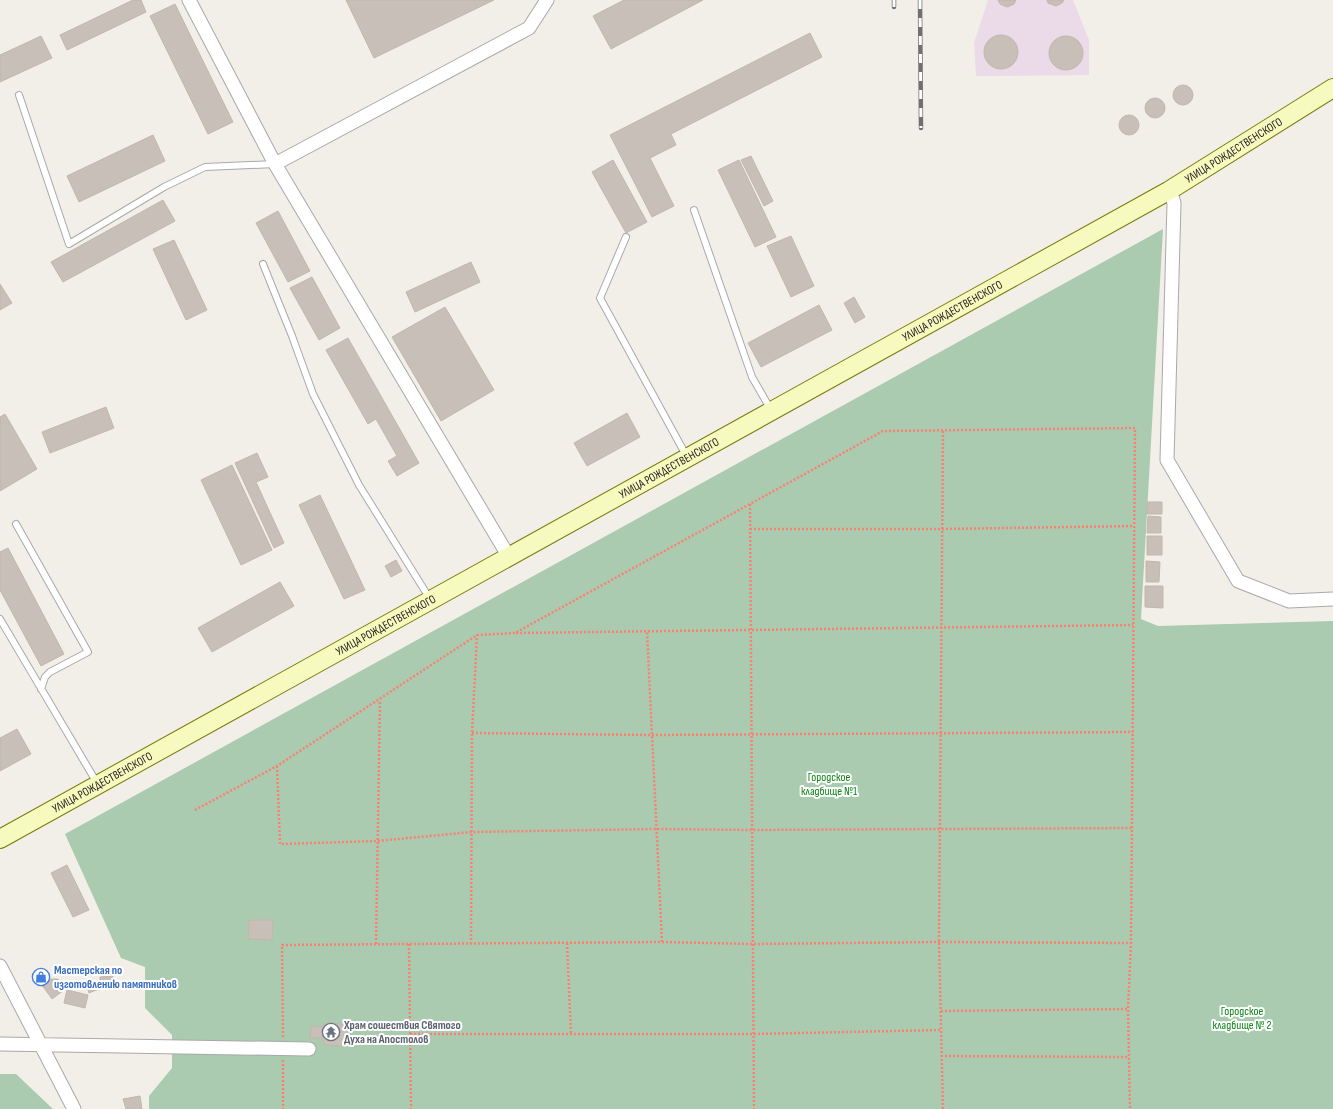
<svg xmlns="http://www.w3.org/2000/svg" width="1333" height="1109" font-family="'Sofia Sans Condensed',sans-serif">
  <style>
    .industrial { fill: #ebdbe8 }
    .cemetery { fill: #aacbaf }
    .building { fill: #c7bfb8; stroke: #c4b6ab }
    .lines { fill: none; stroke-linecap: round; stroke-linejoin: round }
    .lane-casing { stroke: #a9a9a9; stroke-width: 8 }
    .street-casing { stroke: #a9a9a9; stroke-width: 15 }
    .secondary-casing { stroke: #707d05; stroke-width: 20 }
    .path { stroke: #fa8072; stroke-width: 2.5; stroke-dasharray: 2 2; stroke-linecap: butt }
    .lane { stroke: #fff; stroke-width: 6 }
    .street { stroke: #fff; stroke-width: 13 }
    .secondary { stroke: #f7fabf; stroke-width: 18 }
    .rail-casing { stroke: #707070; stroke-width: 4.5 }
    .rail { stroke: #fff; stroke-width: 3; stroke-dasharray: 9; stroke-linecap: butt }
    .labels { text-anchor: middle; stroke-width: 4; stroke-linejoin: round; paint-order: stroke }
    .street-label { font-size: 12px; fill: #222; stroke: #fff }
    .park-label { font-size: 12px; fill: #0c8416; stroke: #fff }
    .shop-label { font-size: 12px; font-weight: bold; fill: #366cbe; stroke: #fff; text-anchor: start }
    .worship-label { font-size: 12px; font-weight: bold; fill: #5b616d; stroke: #fff; text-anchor: start }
  </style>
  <rect width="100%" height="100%" fill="#f2efe9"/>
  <!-- industrial -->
  <path class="industrial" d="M 988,0 L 1073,0 L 1089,40 L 1089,75 L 976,76 L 974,43 Z"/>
  <!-- cemetery -->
  <path class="cemetery" d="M 1163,229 L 1141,619 L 1158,626 L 1333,621 L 1333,1109 L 149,1109 L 149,1096 L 172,1068 L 172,1035 L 145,1008 L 145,967 L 121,958 L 65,834 Z
    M 0,1074 L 16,1074 L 53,1109 L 0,1109 Z"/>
  <!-- building -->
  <path class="building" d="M 133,0 L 141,0 L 146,12 L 67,50 L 60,35 Z
    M 346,0 L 494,0 L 374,58 Z
    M 624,0 L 703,0 L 611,49 L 593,16 Z
    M 998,0 L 1016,0 L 1014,4 L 1007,7 L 1000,4 Z
    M 1047,0 L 1064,0 L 1062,3 L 1056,6 L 1048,3 Z
    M 175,4 L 233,122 L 208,134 L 150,16 Z
    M 810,33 L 822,57 L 671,134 L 676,145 L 650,158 L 674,206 L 652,217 L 610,135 Z
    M984 52a17 17 0 1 1 34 0a17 17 0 1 1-34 0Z
    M1049 53a17 17 0 1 1 34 0a17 17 0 1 1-34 0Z
    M 41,36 L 52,58 L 0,82 L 0,55 Z
    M1173 95a10 10 0 1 1 20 0a10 10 0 1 1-20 0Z
    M1145 108a10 10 0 1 1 20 0a10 10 0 1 1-20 0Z
    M1119 125a10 10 0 1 1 20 0a10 10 0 1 1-20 0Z
    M 153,135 L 165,161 L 79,202 L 67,176 Z
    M 751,156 L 773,201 L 764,206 L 741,160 Z
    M 613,160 L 647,222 L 626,233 L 592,172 Z
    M 739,160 L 776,237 L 755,247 L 718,170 Z
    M 163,200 L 175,221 L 63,282 L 51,262 Z
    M 278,211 L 310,271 L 288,282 L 256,223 Z
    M 791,236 L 814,286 L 791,297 L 767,246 Z
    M 174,240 L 207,310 L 186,320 L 153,249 Z
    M 471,262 L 480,282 L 415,312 L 406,292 Z
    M 312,277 L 340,328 L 319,340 L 290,288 Z
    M 0,284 L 12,303 L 0,310 Z
    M 854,297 L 865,317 L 855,323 L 844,303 Z
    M 819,305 L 832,330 L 761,367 L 748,343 Z
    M 445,307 L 494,390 L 441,421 L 392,337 Z
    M 348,338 L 419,463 L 397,476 L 388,461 L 397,456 L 376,419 L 368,424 L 326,350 Z
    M 106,407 L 114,428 L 50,453 L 42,432 Z
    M 627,413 L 640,437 L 587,466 L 574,443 Z
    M 5,414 L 37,469 L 0,491 L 0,417 Z
    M 257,453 L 268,477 L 256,482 L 284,543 L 274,548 L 235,463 Z
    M 232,465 L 272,550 L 241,565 L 201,480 Z
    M 320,495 L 365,590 L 344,599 L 299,505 Z
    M 1147,502 L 1162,502 L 1162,514 L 1147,514 Z
    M 1148,516 L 1161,517 L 1161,533 L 1147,533 Z
    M 1147,536 L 1162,536 L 1162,555 L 1147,555 Z
    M 8,548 L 64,654 L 41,666 L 0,590 L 0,552 Z
    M 396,560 L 402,571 L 391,577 L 385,566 Z
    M 1146,561 L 1160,562 L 1159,582 L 1146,582 Z
    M 280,582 L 294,606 L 212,652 L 198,628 Z
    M 1145,586 L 1163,586 L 1163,608 L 1145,607 Z
    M 17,729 L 31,754 L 0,771 L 0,738 Z
    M 67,865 L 89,910 L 73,917 L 51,873 Z
    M 249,920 L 273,920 L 272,940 L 248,939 Z
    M 42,969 L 45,979 L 58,979 L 64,990 L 52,999 L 34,974 Z
    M 113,976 L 114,989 L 101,988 L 89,993 L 87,987 L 100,982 L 100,977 Z
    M 67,990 L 88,995 L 85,1008 L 64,1003 Z
    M 328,1023 L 340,1024 L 349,1032 L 348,1040 L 343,1042 L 343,1046 L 325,1045 L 322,1038 L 310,1038 L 311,1026 L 322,1027 L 324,1024 Z
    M 140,1096 L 142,1109 L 126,1109 L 123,1099 Z"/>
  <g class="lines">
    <defs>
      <path id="lane" d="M 19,95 L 69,244 L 164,187 L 205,167 L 275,164
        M 694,210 L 752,377 L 771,410
        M 626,237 L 600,298 L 687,457
        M 263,264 L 292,336 L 313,394 L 359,485 L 430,599
        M 16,524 L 88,652 L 50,672 L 45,677 L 41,689
        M 0,619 L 97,783"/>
      <path id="street" d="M 189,0 L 275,164 L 509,557
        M 275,164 L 529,28 L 547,0
        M 1170,190 L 1174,203 L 1167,460 L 1238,581 L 1289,601 L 1333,599
        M 0,966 L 74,1109
        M 0,1044 L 309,1049"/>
      <g id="secondary">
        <path id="s1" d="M 0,839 L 1170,190 L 1333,88"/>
      </g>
    </defs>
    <!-- lane casing -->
    <use href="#lane" class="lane-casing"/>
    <!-- street casing -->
    <use href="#street" class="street-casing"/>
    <!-- secondary casing -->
    <use href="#secondary" class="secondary-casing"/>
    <!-- path -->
    <path class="path" d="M 750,504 L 754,1109
      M 750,529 L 942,529 L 1134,526
      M 516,633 L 1133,625
      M 472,733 L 652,735 L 1133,732
      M 277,766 L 280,844 L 377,841 L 472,832 L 657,829 L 752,830 L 1132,828
      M 195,810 L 277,766 L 477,635 L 515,633 L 883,431 L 1135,428 L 1131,943 L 1128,1009 L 1130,1109
      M 662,942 L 753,944 L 939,942 L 1131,943
      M 567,943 L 571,1034
      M 376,944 L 380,700
      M 409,944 L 411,1109
      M 471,944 L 472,733 L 477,635
      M 941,1011 L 1128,1009
      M 410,1034 L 753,1034 L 941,1030
      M 283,1037 L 282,945 L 662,942 L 647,631
      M 941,1056 L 1129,1057
      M 283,1060 L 283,1109
      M 943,1109 L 939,942 L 943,431"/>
    <!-- lane -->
    <use href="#lane" class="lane"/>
    <!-- street -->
    <use href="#street" class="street"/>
    <!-- secondary -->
    <use href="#secondary" class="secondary"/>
    <defs>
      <path id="rail" d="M 894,0 L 894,7
        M 920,0 L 921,128"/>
    </defs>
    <!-- rail casing -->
    <use href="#rail" class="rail-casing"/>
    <!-- rail -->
    <use href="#rail" class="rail"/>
  </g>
  <!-- icons -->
  <defs>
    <symbol id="shop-ring" viewBox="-11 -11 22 22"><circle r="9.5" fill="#fff" stroke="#3f7fe0" stroke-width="1.5"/><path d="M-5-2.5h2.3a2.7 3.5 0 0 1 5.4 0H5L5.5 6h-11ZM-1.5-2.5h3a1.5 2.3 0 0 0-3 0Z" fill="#3f7fe0"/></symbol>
    <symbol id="temple-ring" viewBox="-11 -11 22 22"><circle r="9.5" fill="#fff" stroke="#6b7280" stroke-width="1.5"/><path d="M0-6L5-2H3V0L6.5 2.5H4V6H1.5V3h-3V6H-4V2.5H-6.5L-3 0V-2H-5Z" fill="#6b7280"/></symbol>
  </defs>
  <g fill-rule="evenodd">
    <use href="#shop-ring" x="31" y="967" width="20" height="20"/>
    <use href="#temple-ring" x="321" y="1022" width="20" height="20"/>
  </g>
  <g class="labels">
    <!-- street labels -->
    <g class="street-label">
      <text dy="4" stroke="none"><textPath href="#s1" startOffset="1413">УЛИЦА РОЖДЕСТВЕНСКОГО</textPath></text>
      <text dy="4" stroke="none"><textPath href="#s1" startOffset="1089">УЛИЦА РОЖДЕСТВЕНСКОГО</textPath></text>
      <text dy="4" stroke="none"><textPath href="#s1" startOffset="765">УЛИЦА РОЖДЕСТВЕНСКОГО</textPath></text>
      <text dy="4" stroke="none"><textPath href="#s1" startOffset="441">УЛИЦА РОЖДЕСТВЕНСКОГО</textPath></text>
      <text dy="4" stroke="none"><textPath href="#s1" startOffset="117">УЛИЦА РОЖДЕСТВЕНСКОГО</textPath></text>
    </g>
    <!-- park labels -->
    <g class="park-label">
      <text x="829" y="781">Городское<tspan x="829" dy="14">кладбище №1</tspan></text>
      <text x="1242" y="1015">Городское<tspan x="1242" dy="14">кладбище № 2</tspan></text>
    </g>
    <!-- shop labels -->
    <g class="shop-label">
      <text x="54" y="974">Мастерская по<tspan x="54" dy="14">изготовлению памятников</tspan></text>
    </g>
    <!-- worship labels -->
    <g class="worship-label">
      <text x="344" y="1029">Храм сошествия Святого<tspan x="344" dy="14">Духа на Апостолов</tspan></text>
    </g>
  </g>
</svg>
